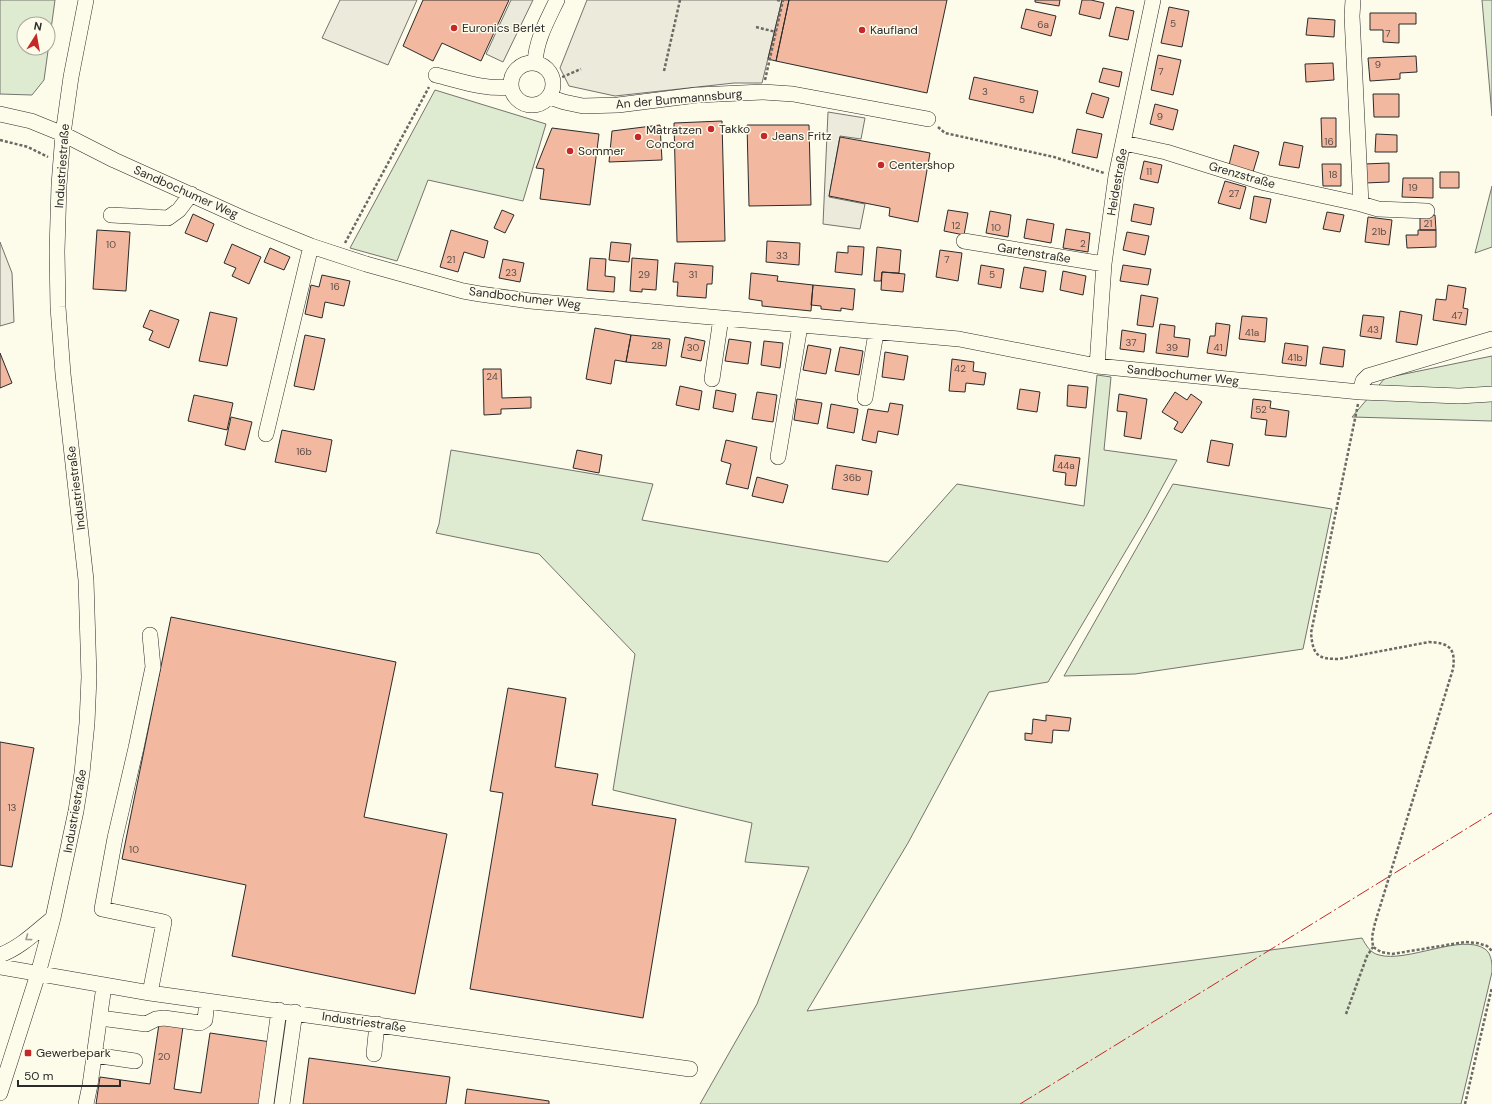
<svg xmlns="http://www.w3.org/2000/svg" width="1492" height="1104" font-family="'DM Sans',sans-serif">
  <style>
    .green { fill: #deebd1; stroke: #74746e; fill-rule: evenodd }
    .parking { fill: #eceadb; stroke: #74746e }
    .building { fill: #f2b8a0; stroke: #2b2b2b }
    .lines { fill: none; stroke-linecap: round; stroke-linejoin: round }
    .minor-casing { stroke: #2b2b2b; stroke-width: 16 }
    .path { stroke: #6a6964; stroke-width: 2.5; stroke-dasharray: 3 2; stroke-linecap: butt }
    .minor { stroke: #fdfbea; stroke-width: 15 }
    .power { stroke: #c62828; stroke-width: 1; stroke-dasharray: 14 3 2 3; stroke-linecap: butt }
    .oneway { stroke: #9e9d94 }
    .poi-dot { fill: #c62828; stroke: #fdfbea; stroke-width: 1.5 }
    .labels { text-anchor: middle; stroke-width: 3; stroke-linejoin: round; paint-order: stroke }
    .number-label { font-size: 10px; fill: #5d4e48 }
    .poi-label { font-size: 12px; fill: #2b2b2b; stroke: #fdfbea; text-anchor: start }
    .street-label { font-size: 12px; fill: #2b2b2b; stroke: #fdfbea }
  </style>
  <rect width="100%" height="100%" fill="#fdfbea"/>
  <!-- green -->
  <path class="green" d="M 0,0 L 55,0 L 44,80 L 32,95 L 0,94 ZM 24,24 L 48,24 L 48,48 L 24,48 Z
    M 1482,0 L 1492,0 L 1492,116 Z
    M 435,90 L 546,124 L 523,201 L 428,180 L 397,261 L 350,248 Z
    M 1492,186 L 1492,247 L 1475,253 Z
    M 1492,356 L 1492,421 L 1352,417 L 1385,378 Z
    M 1097,375 L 1111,377 L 1104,450 L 1177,460 L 1146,517 L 1048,682 L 989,692 L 908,843 L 807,1011 L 1362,938 C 1366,945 1370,953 1379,955 C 1407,963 1462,933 1485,949 C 1492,954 1492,964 1492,972 L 1461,1104 L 700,1104 L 757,1004 L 809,867 L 745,862 L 752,823 L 613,790 L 635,654 L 539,554 L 436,533 L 439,524 L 451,450 L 653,484 L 642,520 L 888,562 L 957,484 L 1084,506 Z
    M 1173,484 L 1332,509 L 1303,649 L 1135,674 L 1064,676 Z"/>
  <!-- parking -->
  <path class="parking" d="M 340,0 L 417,0 L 388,65 L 322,38 Z
    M 511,0 L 533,0 L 503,62 L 486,54 Z
    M 587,0 L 782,0 L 762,83 L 734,83 L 615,96 L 569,86 L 560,68 Z
    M 828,112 L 865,118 L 861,139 L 840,136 L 829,197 L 865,204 L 860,229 L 823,224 Z
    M 0,242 L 12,273 L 14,322 L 0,326 Z"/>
  <!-- building -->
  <path class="building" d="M 423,0 L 509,0 L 481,61 L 442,43 L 433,61 L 403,46 Z
    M 782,0 L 789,0 L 776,61 L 768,59 Z
    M 789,0 L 947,0 L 927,93 L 776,61 Z
    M 1035,0 L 1060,0 L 1059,6 L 1035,2 Z
    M 1082,0 L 1091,0 L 1104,3 L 1100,19 L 1079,14 Z
    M 1116,7 L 1134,11 L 1128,40 L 1109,36 Z
    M 1169,7 L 1189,11 L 1182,47 L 1161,43 Z
    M 1026,9 L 1056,16 L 1051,36 L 1021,28 Z
    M 1370,13 L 1416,13 L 1416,24 L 1399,24 L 1399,43 L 1383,42 L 1383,30 L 1370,30 Z
    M 1308,18 L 1335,20 L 1334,37 L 1306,35 Z
    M 1158,55 L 1181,60 L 1173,95 L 1151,90 Z
    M 1416,56 L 1417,72 L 1400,73 L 1400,79 L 1370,81 L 1368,58 Z
    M 1333,63 L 1334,80 L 1306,82 L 1305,64 Z
    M 1103,68 L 1122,72 L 1119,87 L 1099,82 Z
    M 974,77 L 1038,91 L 1033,113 L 969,99 Z
    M 1092,93 L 1109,98 L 1103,118 L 1086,113 Z
    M 1373,94 L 1399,94 L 1399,117 L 1374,117 Z
    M 1155,104 L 1178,110 L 1173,130 L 1150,124 Z
    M 1321,118 L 1336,118 L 1336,147 L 1322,147 Z
    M 722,121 L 725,241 L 677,242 L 674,123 Z
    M 660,125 L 662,160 L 609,162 L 612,131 Z
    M 747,125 L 809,125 L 811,205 L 749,206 Z
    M 552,128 L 599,134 L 590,205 L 540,199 L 544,169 L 536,168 Z
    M 1077,129 L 1102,134 L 1097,158 L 1072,153 Z
    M 1376,134 L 1397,135 L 1397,152 L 1375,152 Z
    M 840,137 L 930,153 L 918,222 L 889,216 L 890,208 L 829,196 Z
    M 1284,142 L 1303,146 L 1299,168 L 1279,165 Z
    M 1234,145 L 1259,152 L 1253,172 L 1229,165 Z
    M 1144,161 L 1162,165 L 1158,183 L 1140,179 Z
    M 1389,163 L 1389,182 L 1365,183 L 1364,164 Z
    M 1322,164 L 1341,164 L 1341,186 L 1323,186 Z
    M 1440,172 L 1459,172 L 1459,188 L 1440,188 Z
    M 1403,178 L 1433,178 L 1433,198 L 1402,197 Z
    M 1225,181 L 1246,187 L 1240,209 L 1218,203 Z
    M 1254,196 L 1271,199 L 1266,223 L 1250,219 Z
    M 1134,204 L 1154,208 L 1151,225 L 1131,221 Z
    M 502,210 L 514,215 L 505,233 L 494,228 Z
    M 948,210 L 968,213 L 964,235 L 944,231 Z
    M 990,211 L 1011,215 L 1008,237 L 986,233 Z
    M 1327,212 L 1344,215 L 1340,232 L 1323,229 Z
    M 193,214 L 214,224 L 207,242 L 185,233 Z
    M 1420,215 L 1435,215 L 1436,230 L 1420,230 Z
    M 1368,217 L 1392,220 L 1389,245 L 1365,242 Z
    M 1027,219 L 1054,224 L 1051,243 L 1024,238 Z
    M 1066,229 L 1090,233 L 1088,252 L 1063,248 Z
    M 97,230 L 130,232 L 126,291 L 93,289 Z
    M 451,230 L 488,241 L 484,258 L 464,252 L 458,272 L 440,267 Z
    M 1418,230 L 1436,230 L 1436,247 L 1407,248 L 1406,235 L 1418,235 Z
    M 1127,232 L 1149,236 L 1145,255 L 1123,250 Z
    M 767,241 L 800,243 L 799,265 L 766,262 Z
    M 611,242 L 631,244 L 629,262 L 609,260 Z
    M 232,244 L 261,257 L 249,284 L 232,276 L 236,268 L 224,263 Z
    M 848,246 L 864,247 L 862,275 L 835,272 L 837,252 L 848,253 Z
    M 877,247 L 901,250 L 899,273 L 882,272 L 881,281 L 874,281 Z
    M 270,248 L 290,257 L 284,270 L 264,262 Z
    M 940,250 L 962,253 L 958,281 L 936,277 Z
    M 590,258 L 606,259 L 605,276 L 615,277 L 614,292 L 587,290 Z
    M 632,258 L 658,260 L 656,290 L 642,289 L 642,292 L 630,291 Z
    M 503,259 L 524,263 L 520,282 L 499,278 Z
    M 675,263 L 713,266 L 712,284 L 707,284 L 706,298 L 677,296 L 678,282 L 673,282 Z
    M 981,265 L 1004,269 L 1001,288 L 978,284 Z
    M 1123,265 L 1151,269 L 1148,285 L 1120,281 Z
    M 1024,267 L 1046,271 L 1043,292 L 1020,288 Z
    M 1063,271 L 1086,276 L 1083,295 L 1060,290 Z
    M 882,272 L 905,274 L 903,292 L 881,290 Z
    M 751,273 L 778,276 L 777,281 L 813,285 L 811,311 L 762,306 L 762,301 L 749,299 Z
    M 322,275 L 350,281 L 344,306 L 325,302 L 322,318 L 305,314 L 311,285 L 319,287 Z
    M 813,285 L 855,289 L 853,310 L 841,308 L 841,311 L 821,309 L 821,306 L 811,305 Z
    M 1448,285 L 1466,288 L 1463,308 L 1468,309 L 1466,325 L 1433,320 L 1436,299 L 1446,300 Z
    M 1141,295 L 1158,298 L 1153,327 L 1137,325 Z
    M 150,310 L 179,320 L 169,348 L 149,340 L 153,331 L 143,327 Z
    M 1400,311 L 1422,315 L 1417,345 L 1396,342 Z
    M 210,312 L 237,318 L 227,366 L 199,361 Z
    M 1363,315 L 1384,317 L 1381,339 L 1360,336 Z
    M 1242,316 L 1267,318 L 1265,342 L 1239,339 Z
    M 1216,323 L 1230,325 L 1226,356 L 1207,353 L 1210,336 L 1215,336 Z
    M 1160,324 L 1175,326 L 1174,337 L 1190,339 L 1188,357 L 1156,353 Z
    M 595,328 L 631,335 L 626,362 L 615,360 L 611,384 L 586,379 Z
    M 1122,330 L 1146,334 L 1144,352 L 1120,349 Z
    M 305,335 L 325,339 L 314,390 L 294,386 Z
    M 631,335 L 670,339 L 666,366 L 626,362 Z
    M 685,337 L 705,341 L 701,361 L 681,357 Z
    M 729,339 L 751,342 L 748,364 L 725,361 Z
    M 764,341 L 783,343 L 780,368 L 761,365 Z
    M 1285,343 L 1308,346 L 1306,366 L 1282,363 Z
    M 808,345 L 831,349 L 826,374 L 803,370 Z
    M 840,347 L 863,351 L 859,375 L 835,371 Z
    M 1323,347 L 1345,350 L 1343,367 L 1320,364 Z
    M 885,352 L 908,356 L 904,380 L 882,377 Z
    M 0,353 L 12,383 L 0,388 Z
    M 952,359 L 974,362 L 973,371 L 986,373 L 984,385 L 966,383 L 965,392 L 949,391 Z
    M 483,369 L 501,369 L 502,398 L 531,397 L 531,408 L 501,409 L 501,414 L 484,415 Z
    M 1068,385 L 1088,387 L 1086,408 L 1067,406 Z
    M 680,386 L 702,391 L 699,410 L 676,405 Z
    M 1020,389 L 1040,392 L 1037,412 L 1017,409 Z
    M 716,390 L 736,394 L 733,412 L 713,408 Z
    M 757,392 L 777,395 L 773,422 L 752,419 Z
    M 1175,392 L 1187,400 L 1191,394 L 1202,402 L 1182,433 L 1174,429 L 1178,422 L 1162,412 Z
    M 1119,394 L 1147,399 L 1141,439 L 1124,436 L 1127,412 L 1117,411 Z
    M 194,395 L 233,403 L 227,430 L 188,421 Z
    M 797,399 L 822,403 L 818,424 L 794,420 Z
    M 1253,399 L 1271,401 L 1270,408 L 1289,411 L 1286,437 L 1265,435 L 1267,420 L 1251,418 Z
    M 890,403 L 903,405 L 898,435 L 878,431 L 876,443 L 862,440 L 868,409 L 888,412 Z
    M 831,404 L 858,409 L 854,433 L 827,428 Z
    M 231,417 L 252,422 L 245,450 L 225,445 Z
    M 282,430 L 332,440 L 326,472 L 275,462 Z
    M 726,440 L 757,447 L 748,489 L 726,484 L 731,464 L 721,461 Z
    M 1211,440 L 1233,444 L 1229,466 L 1207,462 Z
    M 577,450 L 602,455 L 599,473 L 573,468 Z
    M 1055,455 L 1080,458 L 1076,486 L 1065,485 L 1066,473 L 1053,471 Z
    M 836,465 L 872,471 L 868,495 L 832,489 Z
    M 757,477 L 788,485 L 783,503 L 752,496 Z
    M 171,617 L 396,662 L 364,817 L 447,834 L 415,994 L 232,956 L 246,885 L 122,859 Z
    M 508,688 L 566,698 L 555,767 L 598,774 L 592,805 L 676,819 L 643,1018 L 470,989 L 503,793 L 490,791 Z
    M 1046,715 L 1071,718 L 1069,731 L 1053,730 L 1052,743 L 1025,740 L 1025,733 L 1032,734 L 1033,719 L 1046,721 Z
    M 0,742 L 34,748 L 12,867 L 0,865 Z
    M 159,1024 L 183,1027 L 174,1089 L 201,1093 L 210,1033 L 271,1042 L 262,1104 L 96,1104 L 100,1077 L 150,1084 Z
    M 309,1058 L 450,1077 L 446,1104 L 303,1104 Z
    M 467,1089 L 549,1101 L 549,1104 L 465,1104 Z"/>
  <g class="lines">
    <defs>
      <path id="minor" d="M 535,63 C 536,40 547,21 557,0
        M511 84a21 21 0 1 1 42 0a21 21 0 1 1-42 0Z
        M 436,75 C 461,81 485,90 511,87
        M 549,97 L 564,102 L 583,106 L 618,105 L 697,95 L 763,92 L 793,94 L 928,119
        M 0,114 L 31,121 L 63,134 L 114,160 L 247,220 L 311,246 L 366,264 L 463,291 L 480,294 L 530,301 L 959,339 L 1097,366 L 1227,379 L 1360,392 L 1459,396 L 1492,394
        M 1124,143 L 1166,152 L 1265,183 L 1361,204 L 1352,16 L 1353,0
        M 1361,204 L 1378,209 L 1427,211
        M 111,215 L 168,218 L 179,210 L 191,194
        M 964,241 L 1104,264
        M 1097,366 L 1104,264 L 1116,176 L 1153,0
        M 712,379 L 721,318
        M 1360,392 L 1363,381 L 1368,376 L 1492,339
        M 865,398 L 876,333
        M 266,434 L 311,246
        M 778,457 L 800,326
        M 0,955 C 20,948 37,931 53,918
        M 0,967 L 150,993 L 690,1069
        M 150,993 L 164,922 L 102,909 L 115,838 L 136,748 L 153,667 L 150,635
        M 100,1018 L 146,1024 L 156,1019 L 164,1018 L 200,1023 L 205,1020 L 207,1001
        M 374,1054 L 377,1024
        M 94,1055 L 135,1061
        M 0,1093 L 38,974 L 53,918 L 76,811 L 82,773 L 87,723 L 89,677 L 86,580 L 63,374 L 58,307 L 57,251 L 59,185 L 63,134 L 71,77 L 86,0
        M 86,1104 L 90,1085 L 104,986
        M 266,1104 L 279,1010
        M 282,1104 L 295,1012"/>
    </defs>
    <!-- minor casing -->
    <use href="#minor" class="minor-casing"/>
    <!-- path -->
    <path class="path" d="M 777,0 L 782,1
      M 756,27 L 776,32
      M 664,71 L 680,0
      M 765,80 L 783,0
      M 553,81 L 581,69
      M 938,127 L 945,133 L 1054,157 L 1104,173
      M 0,140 L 28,147 L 48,157
      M 345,243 L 429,87
      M 1358,404 L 1311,633 C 1313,655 1317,659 1339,659 L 1429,642 C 1449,643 1456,648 1453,669 L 1375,923 L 1372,937 L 1373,947 L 1381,952 L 1392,954 L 1465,942 L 1477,943 L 1487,946 L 1492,951
      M 1346,1014 L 1367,956 L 1373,947
      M 1465,1104 L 1492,987"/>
    <!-- minor -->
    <use href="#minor" class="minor"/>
    <!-- power -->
    <path class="power" d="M 1020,1104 L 1492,813"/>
  </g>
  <!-- one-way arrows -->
  <defs><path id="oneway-chevron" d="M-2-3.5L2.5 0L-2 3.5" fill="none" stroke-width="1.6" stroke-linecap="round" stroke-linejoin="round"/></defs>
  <use class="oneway" href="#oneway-chevron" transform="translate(28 938) rotate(144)"/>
  <!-- markers -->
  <g class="poi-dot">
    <circle cx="454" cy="28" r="4"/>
    <circle cx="862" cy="30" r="4"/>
    <circle cx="711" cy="129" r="4"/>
    <circle cx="764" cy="136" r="4"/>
    <circle cx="638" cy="137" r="4"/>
    <circle cx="570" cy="151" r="4"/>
    <circle cx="881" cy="165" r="4"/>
    <rect x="24" y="1049" width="8" height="8" rx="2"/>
  </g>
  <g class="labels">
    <!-- number labels -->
    <g class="number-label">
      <text x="1173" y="27">5</text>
      <text x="1043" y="28">6a</text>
      <text x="1388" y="37">7</text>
      <text x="1378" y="68">9</text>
      <text x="1161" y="75">7</text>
      <text x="985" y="95">3</text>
      <text x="1022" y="103">5</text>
      <text x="1160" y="120">9</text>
      <text x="1329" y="145">16</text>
      <text x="1149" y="175">11</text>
      <text x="1333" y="178">18</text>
      <text x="1413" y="191">19</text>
      <text x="1234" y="197">27</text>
      <text x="1428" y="227">21</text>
      <text x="956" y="229">12</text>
      <text x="996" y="231">10</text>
      <text x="1379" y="235">21b</text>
      <text x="1083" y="247">2</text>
      <text x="111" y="248">10</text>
      <text x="782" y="259">33</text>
      <text x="451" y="263">21</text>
      <text x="947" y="263">7</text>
      <text x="511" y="276">23</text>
      <text x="644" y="278">29</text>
      <text x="693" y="278">31</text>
      <text x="992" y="278">5</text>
      <text x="335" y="290">16</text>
      <text x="1457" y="319">47</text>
      <text x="1373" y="333">43</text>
      <text x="1252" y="336">41a</text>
      <text x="1131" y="346">37</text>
      <text x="657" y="349">28</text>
      <text x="693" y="351">30</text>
      <text x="1172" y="351">39</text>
      <text x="1218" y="351">41</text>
      <text x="1295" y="361">41b</text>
      <text x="960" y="372">42</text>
      <text x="492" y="380">24</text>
      <text x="1261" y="413">52</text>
      <text x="304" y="455">16b</text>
      <text x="1066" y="469">44a</text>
      <text x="852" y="481">36b</text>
      <text x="12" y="811">13</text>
      <text x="134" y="853">10</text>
      <text x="164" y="1060">20</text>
    </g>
    <!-- poi labels -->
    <g class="poi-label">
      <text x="462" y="32">Euronics Berlet</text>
      <text x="870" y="34">Kaufland</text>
      <text x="719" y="133">Takko</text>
      <text x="646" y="134">Matratzen<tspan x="646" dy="14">Concord</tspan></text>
      <text x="772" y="140">Jeans Fritz</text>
      <text x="578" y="155">Sommer</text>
      <text x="889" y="169">Centershop</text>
      <text x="36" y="1057">Gewerbepark</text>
    </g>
    <!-- street labels -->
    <g class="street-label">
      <text transform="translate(679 99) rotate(-5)" y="4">An der Bummannsburg</text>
      <text transform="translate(62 166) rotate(-86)" y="4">Industriestraße</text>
      <text transform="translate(1242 175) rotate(16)" y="4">Grenzstraße</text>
      <text transform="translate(1117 182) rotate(-80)" y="4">Heidestraße</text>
      <text transform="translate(186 192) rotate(24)" y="4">Sandbochumer Weg</text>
      <text transform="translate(1034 253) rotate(9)" y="4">Gartenstraße</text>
      <text transform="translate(525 298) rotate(7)" y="4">Sandbochumer Weg</text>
      <text transform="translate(1183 375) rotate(6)" y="4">Sandbochumer Weg</text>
      <text transform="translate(76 488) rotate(-97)" y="4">Industriestraße</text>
      <text transform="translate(75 811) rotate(-80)" y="4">Industriestraße</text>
      <text transform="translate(364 1022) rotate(8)" y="4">Industriestraße</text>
    </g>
  </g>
  <!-- north arrow -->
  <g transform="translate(36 36) rotate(11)"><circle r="19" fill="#fdfbea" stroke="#a9a89e"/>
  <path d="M0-3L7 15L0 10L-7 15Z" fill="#c62828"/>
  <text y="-6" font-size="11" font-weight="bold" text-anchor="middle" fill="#2b2b2b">N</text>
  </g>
  <!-- scale -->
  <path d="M18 1080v6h102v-6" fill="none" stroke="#2b2b2b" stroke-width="2"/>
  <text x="24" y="1080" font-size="12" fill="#2b2b2b" stroke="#fdfbea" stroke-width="3" paint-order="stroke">50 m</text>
</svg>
